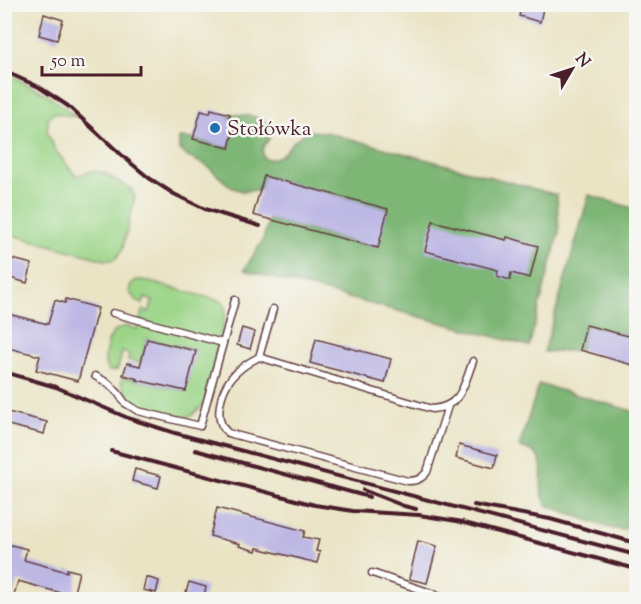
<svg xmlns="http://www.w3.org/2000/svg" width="641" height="604" font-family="'Sorts Mill Goudy',serif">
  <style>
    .green { fill: #9cd588; stroke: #737a5a; stroke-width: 1.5 }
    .forest { fill: #7db674; stroke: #646a50; stroke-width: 1.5 }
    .building { fill: #bdb7e4 }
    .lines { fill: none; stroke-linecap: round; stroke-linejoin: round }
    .service-casing { stroke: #623d42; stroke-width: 9 }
    .service { stroke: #fff; stroke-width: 6 }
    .rail { stroke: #4a1f2b; stroke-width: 4 }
    .poi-dot { fill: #1f6fb2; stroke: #f6f6f2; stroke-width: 2 }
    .labels { text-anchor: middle; stroke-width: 5; stroke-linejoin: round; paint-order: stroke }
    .poi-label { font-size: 21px; fill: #4a1f2b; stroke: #f6f6f2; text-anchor: start }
  </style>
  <rect width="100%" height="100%" fill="#f6f6f2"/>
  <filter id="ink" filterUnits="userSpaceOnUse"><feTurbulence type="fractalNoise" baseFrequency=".0167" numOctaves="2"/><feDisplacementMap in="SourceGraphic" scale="12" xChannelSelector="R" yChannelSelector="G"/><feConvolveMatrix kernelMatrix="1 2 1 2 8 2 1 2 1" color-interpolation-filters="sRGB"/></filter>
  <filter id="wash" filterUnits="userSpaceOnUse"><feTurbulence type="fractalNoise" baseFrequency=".008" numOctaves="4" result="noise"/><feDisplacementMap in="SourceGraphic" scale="24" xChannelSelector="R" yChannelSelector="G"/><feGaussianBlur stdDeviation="1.35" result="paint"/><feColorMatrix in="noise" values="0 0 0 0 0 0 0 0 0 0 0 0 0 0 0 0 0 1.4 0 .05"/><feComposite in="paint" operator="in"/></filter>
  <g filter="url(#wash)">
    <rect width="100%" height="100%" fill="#eae4c5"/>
    <!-- green -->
    <path class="green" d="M 5,72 L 46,94 L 77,117 L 55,113 L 49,116 L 47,131 L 55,150 L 76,176 L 93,171 L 104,173 L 131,189 L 135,197 L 122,251 L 116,258 L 113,260 L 105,260 L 5,233 L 4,151 L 6,146 L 4,145 Z
      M 137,280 L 142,280 L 221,301 L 225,305 L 225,318 L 204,404 L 192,415 L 184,418 L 174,418 L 137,405 L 128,395 L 121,383 L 123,377 L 186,391 L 195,350 L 147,339 L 141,363 L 128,360 L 129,354 L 122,352 L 118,369 C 97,381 106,340 113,333 C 116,329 122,328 126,326 L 137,329 L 143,310 L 149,312 L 153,301 L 145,298 L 143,304 L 138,302 L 129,292 C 130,286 131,283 137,280 Z"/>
    <!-- forest -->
    <path class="forest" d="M 230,114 L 253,116 L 267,123 L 269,139 C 264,145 260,150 264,158 C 280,163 285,150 295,140 C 299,137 303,134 307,131 L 325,132 L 557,195 L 559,232 L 529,346 L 244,270 L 263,240 L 269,219 L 377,248 L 388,209 L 264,176 L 260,190 L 242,191 L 231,187 L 206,165 L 188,157 L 179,149 L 179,138 L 193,139 L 229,148 L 236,120 L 229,118 Z
      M 589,195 L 636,209 L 636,338 L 587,325 L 580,350 L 544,352 Z
      M 539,384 L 636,412 L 636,520 L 634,525 L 621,530 L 606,527 L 547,505 C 531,484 558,454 519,447 Z"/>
    <g id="blocks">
      <!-- building -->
      <path class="building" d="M 522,4 L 544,4 L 540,22 L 519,16 Z
        M 44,14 L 63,20 L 57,40 L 39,35 Z
        M 211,109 L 230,114 L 229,118 L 236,120 L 229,148 L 193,139 L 201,111 L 210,113 Z
        M 264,176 L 388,209 L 378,248 L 253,215 Z
        M 433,221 L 506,240 L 507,237 L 538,246 L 530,278 L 511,273 L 510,280 L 497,276 L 498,270 L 425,251 Z
        M 9,258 L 32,264 L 27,283 L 4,276 Z
        M 66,299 L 98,308 L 78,381 L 36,370 L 40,356 L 4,347 L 4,313 L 48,324 L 55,300 L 65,303 Z
        M 586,325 L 636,338 L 636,366 L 580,350 Z
        M 242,328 L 255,332 L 250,349 L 237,345 Z
        M 147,339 L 196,351 L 186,391 L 137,380 L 138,379 L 123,375 L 127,363 L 140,366 Z
        M 316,339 L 391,359 L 385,383 L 310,363 Z
        M 4,411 L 47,422 L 44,434 L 4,424 Z
        M 459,445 L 497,455 L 494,468 L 456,458 Z
        M 135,469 L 161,476 L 158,488 L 132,481 Z
        M 217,508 L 305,531 L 303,537 L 319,540 L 316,551 L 320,552 L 317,563 L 257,548 L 256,551 L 239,546 L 240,544 L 210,536 Z
        M 418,541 L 437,546 L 427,583 L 409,579 Z
        M 4,543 L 27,549 L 24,560 L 67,572 L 67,569 L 79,572 L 72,600 L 59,600 L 61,593 L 18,581 L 14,595 L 4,592 Z
        M 146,577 L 159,581 L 156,593 L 143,590 Z
        M 189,582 L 206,587 L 203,600 L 184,600 Z"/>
    </g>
  </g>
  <g filter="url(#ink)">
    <use href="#blocks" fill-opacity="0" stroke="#623d42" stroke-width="1.5"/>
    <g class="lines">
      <defs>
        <path id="service" d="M 273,309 L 259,357 L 432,409 C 462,407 464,384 473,361
          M 113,313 L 223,343
          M 259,357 C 249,362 240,368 232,377 C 221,391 212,420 228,433 L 408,481 C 417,481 421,479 427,472 L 448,406
          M 95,376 L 108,383 L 118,393 L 125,403 L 138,411 L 200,426 L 235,300
          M 372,573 L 452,600"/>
      </defs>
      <!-- service casing -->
      <use href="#service" class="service-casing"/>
      <!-- service -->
      <use href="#service" class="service"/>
      <!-- rail -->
      <path class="rail" d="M 4,71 L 39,87 L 68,106 L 126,159 L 149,178 L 174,194 L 205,209 L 260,226
        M 4,372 L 56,387 L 128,418 L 175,433 L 636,555
        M 195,450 L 369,497
        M 111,451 L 315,505 L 353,511 L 419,515 L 463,522
        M 363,490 L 404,506 L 416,509
        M 474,505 L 550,519 L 636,543
        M 457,521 L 636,569"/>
    </g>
  </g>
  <!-- markers -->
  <circle class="poi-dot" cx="215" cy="128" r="6"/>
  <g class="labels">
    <!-- poi labels -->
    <g class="poi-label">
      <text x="227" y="135">Stołówka</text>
    </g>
  </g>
  <!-- margin -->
  <rect width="641" height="604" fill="none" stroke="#f6f6f2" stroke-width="24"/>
  <!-- north arrow -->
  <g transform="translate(572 69) rotate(51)" stroke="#f6f6f2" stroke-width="4.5" paint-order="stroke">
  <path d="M0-4.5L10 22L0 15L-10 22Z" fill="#4a1f2b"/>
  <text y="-9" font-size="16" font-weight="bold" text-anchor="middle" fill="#4a1f2b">N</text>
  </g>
  <!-- scale -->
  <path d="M42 66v9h99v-9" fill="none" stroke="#4a1f2b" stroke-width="3"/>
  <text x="51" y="66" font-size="18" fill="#4a1f2b" stroke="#f6f6f2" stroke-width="4.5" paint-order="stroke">50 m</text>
</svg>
